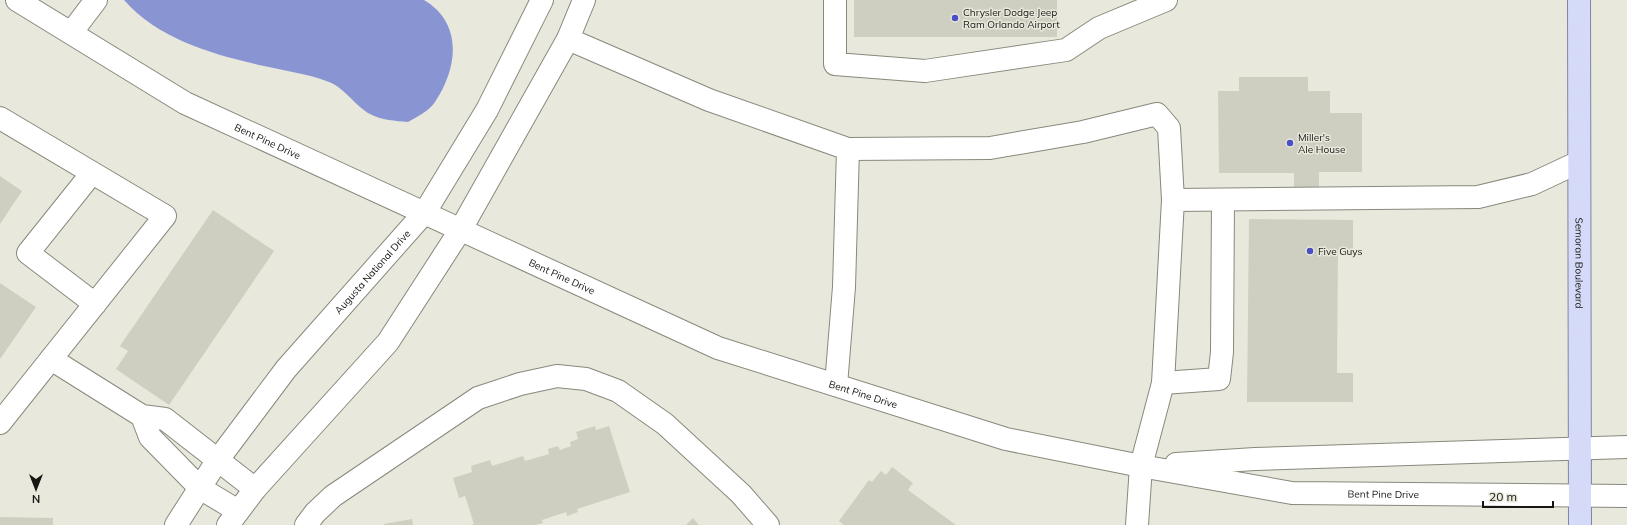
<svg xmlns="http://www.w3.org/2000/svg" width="1627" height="525" font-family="Mulish,sans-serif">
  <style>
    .water { fill: #8995d2 }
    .building { fill: #cecec1 }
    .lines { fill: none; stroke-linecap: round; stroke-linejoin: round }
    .minor-casing { stroke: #89887d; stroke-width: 24 }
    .major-casing { stroke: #7f86a4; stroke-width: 24 }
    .minor { stroke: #fff; stroke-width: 22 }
    .major { stroke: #d4daf7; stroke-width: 22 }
    .poi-dot { fill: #4950c5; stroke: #e9e8dc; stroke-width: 1.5 }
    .labels { text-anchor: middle; stroke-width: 3; stroke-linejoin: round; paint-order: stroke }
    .poi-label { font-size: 10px; fill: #171612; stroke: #e9e8dc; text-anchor: start }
    .street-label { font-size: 10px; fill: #171612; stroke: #e9e8dc }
  </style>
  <rect width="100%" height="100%" fill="#e9e8dc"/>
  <!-- water -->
  <path class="water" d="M 124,0 L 424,0 C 463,23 458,68 435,102 C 429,111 417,117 408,122 C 396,121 381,120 370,114 C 355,106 345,88 329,82 C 309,74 286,71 264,66 C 215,55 159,40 124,0 Z"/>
  <!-- building -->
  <path class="building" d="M 854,0 L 1057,0 L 1057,37 L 854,37 Z
    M 1239,77 L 1308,77 L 1308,91 L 1330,91 L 1330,113 L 1362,113 L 1362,172 L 1319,172 L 1319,187 L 1294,187 L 1294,173 L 1219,173 L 1218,91 L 1239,91 Z
    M 0,176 L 22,191 L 0,224 Z
    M 213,210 L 274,251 L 169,405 L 116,369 L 128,351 L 120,346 Z
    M 1249,219 L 1353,220 L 1353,250 L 1338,250 L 1337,373 L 1353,373 L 1353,402 L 1247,402 Z
    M 0,283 L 36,307 L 0,359 Z
    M 595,426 L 596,430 L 609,426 L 630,492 L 577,509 L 578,512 L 567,516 L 566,512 L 542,520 L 543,523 L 535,525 L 471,525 L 474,524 L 465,496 L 459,498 L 453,478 L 472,472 L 471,466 L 490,460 L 492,466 L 523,456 L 525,461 L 549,454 L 548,449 L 558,446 L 560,450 L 571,446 L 570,442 L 578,439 L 576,432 Z
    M 892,467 L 913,483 L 908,490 L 956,525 L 844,525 L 839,521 L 869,480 L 872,482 L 881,471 L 886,475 Z
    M 0,517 L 53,518 L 53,525 L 0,525 Z
    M 693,518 L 699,525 L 686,525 Z
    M 412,519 L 413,525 L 384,525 L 384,524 Z"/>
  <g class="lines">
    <defs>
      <g id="minor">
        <path id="s1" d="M 17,0 L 185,103 L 718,348 L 1006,439 L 1141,466 L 1292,493 L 1627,496"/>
        <path d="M 835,0 L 835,64 L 925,71 L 1066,50 L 1099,28 L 1166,0"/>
        <path d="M 71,33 L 96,0"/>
        <path d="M 568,39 L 709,100 L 848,149 L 844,287 L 836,385"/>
        <path d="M 0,118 L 165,216 L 0,423"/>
        <path d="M 848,149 L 990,148 L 1083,132 L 1157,114 L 1169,128 L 1173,200"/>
        <path d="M 92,173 L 28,253 L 95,304"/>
        <path d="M 51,359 L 142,416 L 165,419 L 255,489"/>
        <path d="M 1163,383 L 1219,379 L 1222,352 L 1223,200"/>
        <path d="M 142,416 L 150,437 L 200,488 L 238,511"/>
        <path d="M 1176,464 L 1255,459 L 1627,447"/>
        <path id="s2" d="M 176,525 L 217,461 L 286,369 L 425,212 L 487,110 L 542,0"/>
        <path d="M 228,525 L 255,489 L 388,342 L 461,229 L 568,39 L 584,0"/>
        <path d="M 306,525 L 315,513 L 333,496 L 478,398 L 520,384 L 557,376 L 586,379 L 618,391 L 665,424 L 741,494 L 768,525"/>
        <path d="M 1137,525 L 1141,466 L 1163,383 L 1173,200 L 1478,197 L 1532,184 L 1579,162"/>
      </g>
      <g id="major">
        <path id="s3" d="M 1579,0 L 1580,525"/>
      </g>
    </defs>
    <!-- minor casing -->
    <use href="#minor" class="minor-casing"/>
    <!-- major casing -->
    <use href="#major" class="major-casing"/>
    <!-- minor -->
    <use href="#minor" class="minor"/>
    <!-- major -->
    <use href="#major" class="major"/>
  </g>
  <!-- markers -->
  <g class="poi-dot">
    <circle cx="955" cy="18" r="4"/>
    <circle cx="1290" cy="143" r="4"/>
    <circle cx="1310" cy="251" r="4"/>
  </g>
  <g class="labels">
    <!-- poi labels -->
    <g class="poi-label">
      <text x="963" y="16">Chrysler Dodge Jeep<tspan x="963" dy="12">Ram Orlando Airport</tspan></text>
      <text x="1298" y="141">Miller's<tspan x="1298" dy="12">Ale House</tspan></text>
      <text x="1318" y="255">Five Guys</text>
    </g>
    <!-- street labels -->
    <g class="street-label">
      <text dy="4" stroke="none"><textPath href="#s1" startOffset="288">Bent Pine Drive</textPath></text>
      <text dy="4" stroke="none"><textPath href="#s3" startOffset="263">Semoran Boulevard</textPath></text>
      <text dy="4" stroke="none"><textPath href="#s2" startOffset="321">Augusta National Drive</textPath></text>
      <text dy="4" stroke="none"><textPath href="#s1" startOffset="612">Bent Pine Drive</textPath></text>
      <text dy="4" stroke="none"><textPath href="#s1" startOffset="936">Bent Pine Drive</textPath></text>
      <text dy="4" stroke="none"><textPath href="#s1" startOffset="1468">Bent Pine Drive</textPath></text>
    </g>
  </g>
  <!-- north arrow -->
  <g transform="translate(36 489) rotate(180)" stroke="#e9e8dc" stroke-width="3" paint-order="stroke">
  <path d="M0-3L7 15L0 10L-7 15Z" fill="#171612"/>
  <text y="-6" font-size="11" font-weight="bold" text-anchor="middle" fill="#171612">N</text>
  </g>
  <!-- scale -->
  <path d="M1483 501v6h70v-6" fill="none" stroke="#171612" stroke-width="2"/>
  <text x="1489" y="501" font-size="12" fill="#171612" stroke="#e9e8dc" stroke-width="3" paint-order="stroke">20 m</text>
</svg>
